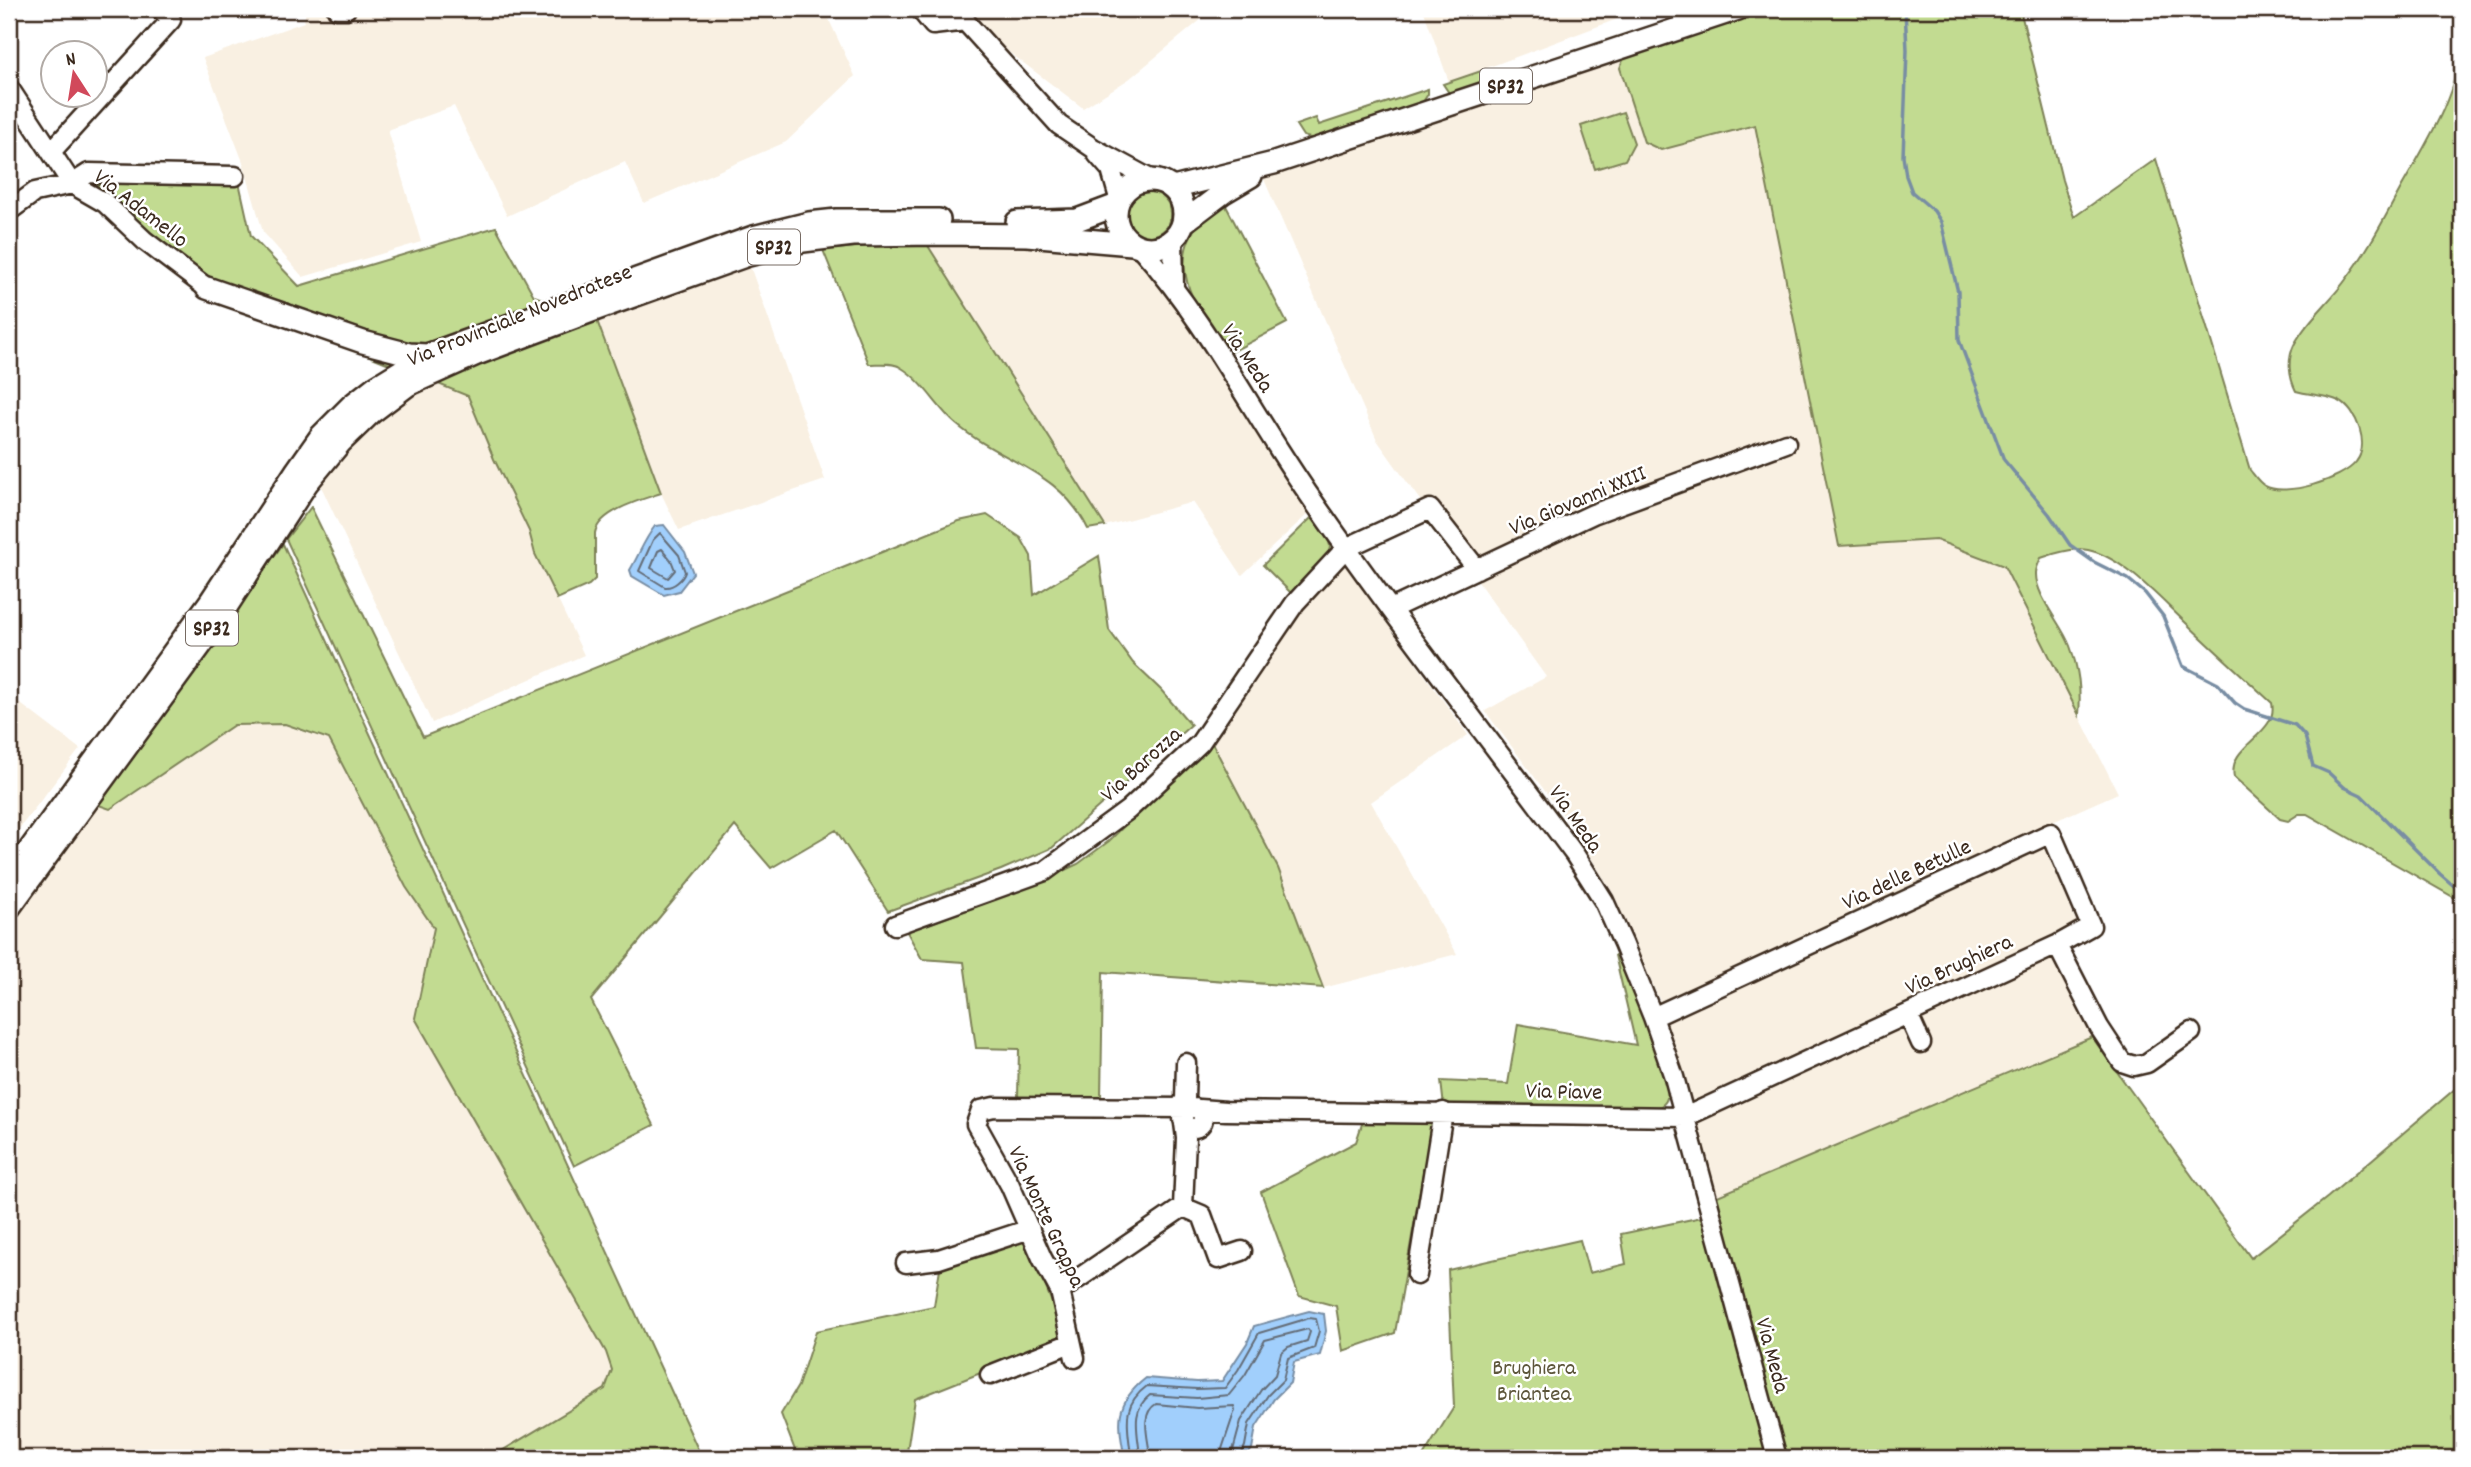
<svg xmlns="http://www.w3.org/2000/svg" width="2471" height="1467" font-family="Dekko,sans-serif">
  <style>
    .built { fill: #f9f0e2 }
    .green { fill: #c2db91; stroke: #7e8258; stroke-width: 2 }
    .water { fill: #a1cffc; stroke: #788da3; stroke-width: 2 }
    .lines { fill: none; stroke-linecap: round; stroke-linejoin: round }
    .shore { stroke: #646c77; stroke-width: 2 }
    .stream { stroke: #788da3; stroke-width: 3.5 }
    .minor-casing { stroke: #3b2a1e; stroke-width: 23 }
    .major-casing { stroke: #3b2a1e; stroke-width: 26 }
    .minor { stroke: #fff; stroke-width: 18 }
    .major { stroke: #fff; stroke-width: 21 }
    .labels { text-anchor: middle; stroke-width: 5; stroke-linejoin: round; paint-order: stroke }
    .shield { fill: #fff; stroke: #766a62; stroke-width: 2 }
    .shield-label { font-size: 21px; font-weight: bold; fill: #3b2a1e }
    .street-label { font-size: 23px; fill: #3b2a1e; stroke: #fff }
    .park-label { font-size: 23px; fill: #5d563b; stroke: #fff }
  </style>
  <rect width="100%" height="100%" fill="#fff"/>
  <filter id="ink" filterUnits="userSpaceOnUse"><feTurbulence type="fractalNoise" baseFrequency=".0143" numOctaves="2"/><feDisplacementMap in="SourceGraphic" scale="14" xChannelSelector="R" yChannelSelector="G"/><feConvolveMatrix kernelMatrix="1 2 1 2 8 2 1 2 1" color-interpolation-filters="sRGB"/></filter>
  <g filter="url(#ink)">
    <!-- built -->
    <path class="built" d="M 306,9 L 824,9 L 855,76 L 786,142 L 644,203 L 625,162 L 507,216 L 454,106 L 388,130 L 421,242 L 303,277 L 263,232 L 243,162 L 203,58 L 304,22 Z
      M 952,9 L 1214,9 L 1129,79 L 1083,108 Z
      M 1423,9 L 1644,9 L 1449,82 Z
      M 1734,21 L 1839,546 L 1936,540 L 2004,566 L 2118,793 L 2037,829 L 2085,942 L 2051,957 L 2092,1037 L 1715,1197 L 1680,1061 L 1659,999 L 1614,895 L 1572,827 L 1485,711 L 1546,677 L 1377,440 L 1263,177 Z
      M 925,241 L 1132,250 L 1162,280 L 1310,512 L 1242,575 L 1193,502 L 1105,526 Z
      M 749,263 L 825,480 L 679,530 L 661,493 L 596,318 Z
      M 428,381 L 468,396 L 494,459 L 529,531 L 536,554 L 584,655 L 432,723 L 319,482 L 369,425 Z
      M 1341,560 L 1468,735 L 1371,802 L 1457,954 L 1323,988 L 1278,868 L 1211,741 L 1298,612 Z
      M 9,695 L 80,749 L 9,842 Z
      M 285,724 L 329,739 L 406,887 L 434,928 L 415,1018 L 606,1352 L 612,1370 L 605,1389 L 490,1458 L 9,1458 L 9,916 L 93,803 L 234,725 Z"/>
    <!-- green -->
    <path class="green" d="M 1769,9 L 2020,9 L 2062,180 L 2074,217 L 2156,159 L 2250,470 C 2254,475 2259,483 2265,486 C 2285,497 2342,480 2356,462 C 2370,445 2357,410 2339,401 C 2326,395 2310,395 2296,391 C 2289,377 2287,360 2294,345 C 2307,320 2331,301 2347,278 C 2369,249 2385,217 2402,186 C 2429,139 2458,93 2462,39 L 2462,902 L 2307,814 L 2299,814 L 2288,821 L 2280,819 L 2234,777 C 2227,744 2279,735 2272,703 C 2243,676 2214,650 2186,623 C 2160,599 2123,557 2088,550 C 2074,547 2055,553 2041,558 C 2039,562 2036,568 2036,573 C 2035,596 2062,624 2070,646 C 2079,670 2081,690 2079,715 L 2004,566 L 1936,540 L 1839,546 L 1755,125 L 1661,150 L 1644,142 L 1620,68 L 1625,55 Z
      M 1484,70 L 1486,75 L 1483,84 L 1453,95 L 1449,93 L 1443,84 Z
      M 1428,89 L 1428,94 L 1421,105 L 1317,140 L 1303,136 L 1296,125 L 1316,118 L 1319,125 Z
      M 1623,112 L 1634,143 L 1625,160 L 1595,169 L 1581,126 Z
      M 89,178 L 239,182 L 251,236 L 299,286 L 496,227 L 534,296 L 596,318 L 661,493 C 643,499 599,511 595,533 L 595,579 L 589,585 L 557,599 L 535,554 L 529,531 L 494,459 L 468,396 L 200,287 Z
      M1127 214a22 22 0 1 1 44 0a22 22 0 1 1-44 0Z
      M 1224,202 L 1287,323 L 1226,355 C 1202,315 1163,268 1199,223 C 1206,215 1216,209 1224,202 Z
      M 925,241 L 1105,526 L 1088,529 C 1059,469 1002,463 956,424 C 936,407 924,381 900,367 C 892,362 879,364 869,364 L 823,250 Z
      M 311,507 L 423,737 L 959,521 L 987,515 L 1021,538 L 1031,556 L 1034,595 L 1099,556 L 1109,630 L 1133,663 L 1161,690 L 1191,725 L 1052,848 L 1001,870 L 888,911 L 836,830 L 771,868 L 735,826 L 591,1000 L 654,1125 L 574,1166 L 286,539 Z
      M 1312,517 C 1318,525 1329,536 1330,546 C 1330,561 1304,585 1294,596 L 1263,565 Z
      M 283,544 L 702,1458 L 490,1458 L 605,1389 L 612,1370 L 606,1352 L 415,1018 L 434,928 L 406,887 L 329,739 L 285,724 L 234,725 L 110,809 L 93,803 Z
      M 1211,741 L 1278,868 L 1323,988 L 1103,972 L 1101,1099 L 1018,1097 L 1019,1049 L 976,1048 L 964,962 L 922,959 L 907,932 L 1031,886 L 1078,864 L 1109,841 Z
      M 1622,954 L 1668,1088 C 1668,1100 1666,1105 1654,1109 L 1444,1107 L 1441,1081 L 1508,1084 L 1518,1024 L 1636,1045 L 1615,955 Z
      M 2092,1037 L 2251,1258 L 2328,1197 L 2462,1083 L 2462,1458 L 1783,1458 L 1715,1197 Z
      M 1363,1121 L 1432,1122 L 1395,1333 L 1343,1351 L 1336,1306 L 1299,1296 L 1261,1192 L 1356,1142 Z
      M 1702,1217 L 1769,1458 L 1422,1458 L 1454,1407 L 1448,1270 L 1580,1240 L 1589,1273 L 1626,1264 L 1621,1234 Z
      M 1026,1236 L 1066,1339 L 915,1399 L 906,1458 L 798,1458 L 781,1414 L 798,1386 L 816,1331 L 934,1306 L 941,1262 Z"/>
    <!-- water -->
    <path class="water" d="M 664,525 L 685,552 L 693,573 L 679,591 L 664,595 L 632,576 L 630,570 C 639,555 644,540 655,526 Z
      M 1309,1311 L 1324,1314 L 1326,1331 L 1320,1355 L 1294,1362 L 1290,1383 L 1274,1399 L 1256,1427 L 1252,1449 L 1245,1458 L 1125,1458 C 1117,1423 1115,1402 1146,1378 L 1197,1382 L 1222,1381 L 1247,1343 L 1254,1326 Z"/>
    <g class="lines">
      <!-- shore -->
      <path class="shore" d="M 660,533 L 679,555 L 685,572 C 683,579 673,588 665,587 L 639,571 L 653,540 Z
        M 662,549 L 671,560 L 675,570 L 668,578 L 651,568 L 658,551 Z
        M 1131,1458 C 1129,1428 1119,1407 1147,1386 L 1197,1389 L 1225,1388 L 1238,1370 L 1259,1333 L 1309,1318 L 1316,1319 L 1319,1331 L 1314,1348 L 1288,1358 L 1283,1380 L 1268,1395 L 1249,1424 L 1245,1446 L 1240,1458
        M 1140,1458 C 1139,1435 1129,1411 1150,1395 L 1197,1398 L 1229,1395 L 1245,1375 L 1265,1340 L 1308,1329 L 1310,1332 L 1307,1341 L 1288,1347 L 1281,1353 L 1275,1375 L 1261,1390 L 1241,1421 L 1231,1458
        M 1150,1458 C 1150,1442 1138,1415 1156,1404 L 1197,1408 L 1234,1406 L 1235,1410 L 1222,1449 L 1221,1458"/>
      <!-- stream -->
      <path class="stream" d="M 1905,9 L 1907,50 L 1903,156 L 1906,176 L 1912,192 L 1934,211 L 1941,222 L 1958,292 L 1959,340 L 2004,460 L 2049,514 L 2070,545 L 2094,562 L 2128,579 L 2145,593 L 2163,616 L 2183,666 L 2218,684 L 2235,703 L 2244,709 L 2295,725 L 2305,736 L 2313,766 L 2329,773 L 2344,787 L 2361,795 L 2440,874 L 2462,893"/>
      <defs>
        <path id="minor" d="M 337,9 L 346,9
          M 920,9 L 933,25 L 966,21
          M 954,9 L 1059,125 L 1093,148 L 1152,180
          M 9,88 L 72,184 L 105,203 L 145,241 L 207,288
          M 51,152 L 171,20 L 161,9
          M 1097,154 L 1111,170 L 1119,198
          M 9,211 L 35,192 L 72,184 L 89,173 L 235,176
          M 1173,239 L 1174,286
          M 1140,247 C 1206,321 1251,411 1307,492 C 1392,616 1486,734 1575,855 L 1604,901 L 1623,943 L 1653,1017 L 1674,1077 L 1777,1458
          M 1391,609 L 1593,514 L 1786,443
          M 895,925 L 1045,871 L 1128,810 L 1200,743 L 1295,603 L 1346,548 L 1430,509 L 1477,569
          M 1908,1014 L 1921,1043
          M 1653,1017 L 2051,833 L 2091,926 L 2057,945
          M1183 1118a10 10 0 1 1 20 0a10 10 0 1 1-20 0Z
          M 1178,1109 L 1185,1100 L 1186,1063
          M 1199,1109 L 1226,1111 L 1685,1117 L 2057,945 L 2099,1027 L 2122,1062 L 2134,1066 L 2147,1063 L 2191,1032
          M 1183,1207 L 1202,1215 L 1218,1259 L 1242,1251
          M 906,1263 L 939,1259 L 1030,1229
          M 1417,1275 L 1443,1112
          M 1060,1291 L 1183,1207 L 1186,1138 L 1184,1123
          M 1075,1358 L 1060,1291 L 1042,1258 L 1010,1185 L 976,1124 L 981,1110 L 994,1107 L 1189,1108
          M 990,1375 L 1071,1343"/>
        <path id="major" d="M1116 214a34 34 0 1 1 68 0a34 34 0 1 1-68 0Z
          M 1173,188 L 1274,163 L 1738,9
          M 1017,222 L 1077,220 L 1117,205
          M 1183,223 L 1224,192 L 1251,176
          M 207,288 L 363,342 L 409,354 L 427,355
          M 9,878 L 210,602 L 297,470 L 321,436 L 352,405 L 375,387 L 427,355 L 753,237 L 809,223 L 837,220 L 939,220
          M 9,908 L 206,638 L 307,483 L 340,443 L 371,413 L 408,385 L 477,354 L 597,309 L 745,256 L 803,241 L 853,235 L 939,234 L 1027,235 L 1132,244"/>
      </defs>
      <!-- minor casing -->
      <use href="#minor" class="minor-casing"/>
      <!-- major casing -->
      <use href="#major" class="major-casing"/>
      <!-- minor -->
      <use href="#minor" class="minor"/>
      <!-- major -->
      <use href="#major" class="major"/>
    </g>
  </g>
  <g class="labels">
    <!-- shield labels -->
    <g class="shield">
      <rect x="1480" y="68.5" width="52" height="35" rx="5"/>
      <rect x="748" y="229.5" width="52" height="35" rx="5"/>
      <rect x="186" y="610.5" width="52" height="35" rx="5"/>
    </g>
    <g class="shield-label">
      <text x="1506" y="93">SP32</text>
      <text x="774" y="254">SP32</text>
      <text x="212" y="635">SP32</text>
    </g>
    <!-- street labels -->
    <g class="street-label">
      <text transform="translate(142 207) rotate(38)" y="8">Via Adamello</text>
      <text transform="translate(519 314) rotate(-22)" y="8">Via Provinciale Novedratese</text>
      <text transform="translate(1249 357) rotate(57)" y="8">Via Meda</text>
      <text transform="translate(1577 499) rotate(-23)" y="8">Via Giovanni XXIII</text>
      <text transform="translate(1140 763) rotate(-42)" y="8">Via Barozza</text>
      <text transform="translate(1577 818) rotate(55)" y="8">Via Meda</text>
      <text transform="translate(1906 873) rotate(-25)" y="8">Via delle Betulle</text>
      <text transform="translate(1958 963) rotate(-25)" y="8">Via Brughiera</text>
      <text transform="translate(1564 1090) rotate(1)" y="8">Via Piave</text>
      <text transform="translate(1048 1216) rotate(65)" y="8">Via Monte Grappa</text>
      <text transform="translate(1774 1355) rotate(75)" y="8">Via Meda</text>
    </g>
    <!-- park labels -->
    <g class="park-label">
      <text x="1534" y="1374">Brughiera<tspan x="1534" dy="26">Briantea</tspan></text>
    </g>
  </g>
  <!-- margin -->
  <rect width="2471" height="1467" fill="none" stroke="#fff" stroke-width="35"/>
  <rect x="18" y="18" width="2436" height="1432" fill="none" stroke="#3b2a1e" stroke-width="2.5" filter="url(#ink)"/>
  <!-- north arrow -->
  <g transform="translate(74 74) rotate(348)"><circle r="33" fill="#ffffff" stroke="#b1aaa5" stroke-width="2"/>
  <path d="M0-5L12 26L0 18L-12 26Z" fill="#d1495b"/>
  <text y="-10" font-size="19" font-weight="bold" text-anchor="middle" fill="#3b2a1e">N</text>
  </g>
</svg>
